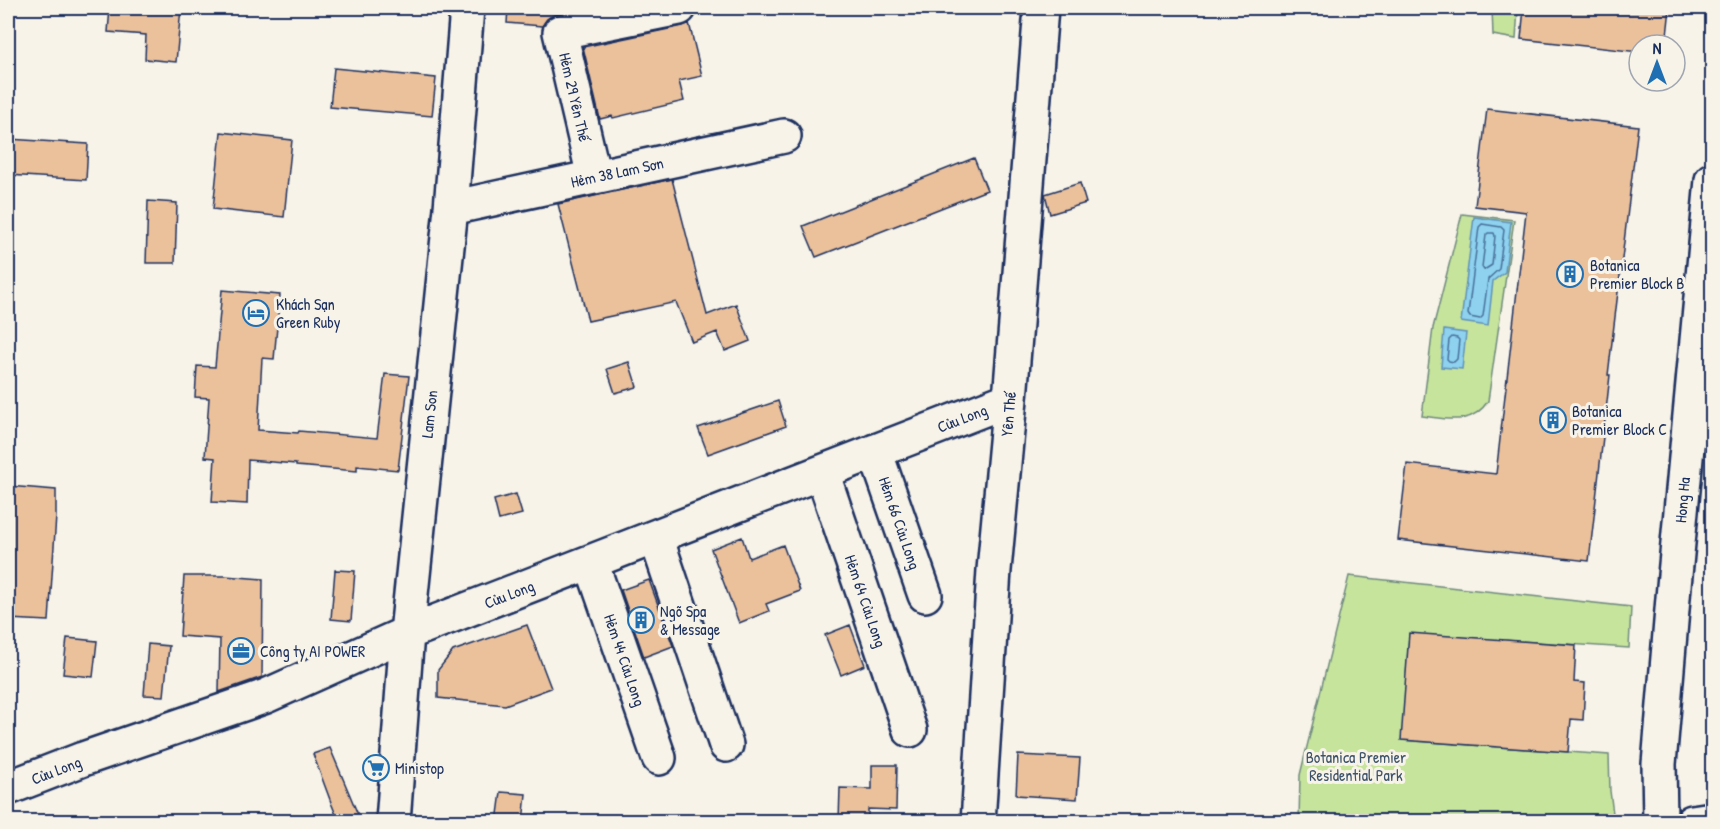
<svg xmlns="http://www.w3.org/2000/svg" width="1720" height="829" font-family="'Patrick Hand',sans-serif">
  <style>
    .green { fill: #c6e49c; stroke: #708a7d; stroke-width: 1.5 }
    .water { fill: #8ed2f0; stroke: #6091b6; stroke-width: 1.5 }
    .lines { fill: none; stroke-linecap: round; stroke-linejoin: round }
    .shore { stroke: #497098; stroke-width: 1.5 }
    .building { fill: #ebc19b; stroke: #1b2f5e; stroke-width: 1.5 }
    .minor-casing { stroke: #1b2f5e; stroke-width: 38 }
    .minor { stroke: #f7f3e8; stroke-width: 33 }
    .labels { text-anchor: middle; stroke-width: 6; stroke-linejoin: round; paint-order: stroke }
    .street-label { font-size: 16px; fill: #1b2f5e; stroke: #f7f3e8 }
    .poi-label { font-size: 16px; fill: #1b2f5e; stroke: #f7f3e8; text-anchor: start }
    .park-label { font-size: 16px; fill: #3d536a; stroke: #f7f3e8 }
  </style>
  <rect width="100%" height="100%" fill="#f7f3e8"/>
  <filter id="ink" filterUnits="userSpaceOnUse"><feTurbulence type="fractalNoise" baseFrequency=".0167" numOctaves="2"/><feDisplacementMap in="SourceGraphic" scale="12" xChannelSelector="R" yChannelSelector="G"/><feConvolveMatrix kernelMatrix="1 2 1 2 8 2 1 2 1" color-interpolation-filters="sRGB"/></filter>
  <g filter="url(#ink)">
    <!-- green -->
    <path class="green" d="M 1492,8 L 1518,8 L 1516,39 L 1493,35 Z
      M 1462,214 L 1514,220 L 1488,401 C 1472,426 1448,419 1422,416 L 1433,328 Z
      M 1349,576 L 1631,607 L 1629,648 L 1409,634 L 1402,740 L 1609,755 L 1610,791 L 1614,821 L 1299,822 L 1300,775 Z"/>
    <!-- water -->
    <path class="water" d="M 1474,217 L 1511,222 L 1505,272 L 1493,281 L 1488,326 L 1461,322 Z
      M 1444,330 L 1466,333 L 1462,369 L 1441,367 Z"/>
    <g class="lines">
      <!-- shore -->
      <path class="shore" d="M 1482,224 L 1501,227 L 1504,230 L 1499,269 L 1488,279 L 1483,316 L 1480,319 L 1470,317 L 1468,314 L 1479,227 Z
        M 1488,233 L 1494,233 L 1495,236 L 1492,265 L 1484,270 L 1482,267 L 1486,235 Z
        M 1452,337 L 1457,338 L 1459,340 L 1457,359 L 1454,362 L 1449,361 L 1447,359 L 1449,340 Z"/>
    </g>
    <!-- building -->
    <path class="building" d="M 110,8 L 181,8 L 176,62 L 145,59 L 146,35 L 108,32 Z
      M 508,8 L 587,8 L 556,14 L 547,19 L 542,26 L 507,23 Z
      M 1524,8 L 1670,8 L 1666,45 L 1639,45 L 1639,52 L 1521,39 Z
      M 689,23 L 702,76 L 679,81 L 684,101 L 613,118 L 612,116 L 600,119 L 583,47 L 683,26 Z
      M 334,68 L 436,78 L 432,116 L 330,107 Z
      M 1487,109 L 1638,126 L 1608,375 L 1610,375 L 1589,561 L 1398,540 L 1407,464 L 1496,474 L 1526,212 L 1475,206 Z
      M 221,132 L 292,140 L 284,217 L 213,209 Z
      M 8,139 L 88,144 L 86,180 L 8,175 Z
      M 974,158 L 987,190 L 816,257 L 803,226 Z
      M 672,179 L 707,315 L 736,304 L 750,341 L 725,351 L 717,332 L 692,342 L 676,302 L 588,321 L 558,204 Z
      M 1080,183 L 1086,203 L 1050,214 L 1045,194 Z
      M 148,201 L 177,203 L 175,263 L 146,263 Z
      M 222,290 L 280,295 L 274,359 L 262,358 L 258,430 L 298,433 L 299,431 L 377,438 L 385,374 L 409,376 L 398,470 L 357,466 L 357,471 L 296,466 L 296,464 L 248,460 L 247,504 L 212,502 L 215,458 L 205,457 L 209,398 L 195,397 L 197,366 L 215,367 Z
      M 629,362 L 637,387 L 615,393 L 607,369 Z
      M 778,401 L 786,426 L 708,454 L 698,428 Z
      M 8,486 L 56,490 L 56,516 L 49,621 L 8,619 Z
      M 516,494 L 522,514 L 499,520 L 494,500 Z
      M 742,537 L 749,558 L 783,545 L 800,591 L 766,604 L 769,611 L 739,623 L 711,549 Z
      M 335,570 L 355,571 L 351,621 L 331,619 Z
      M 184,576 L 225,576 L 263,579 L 262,677 L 219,692 L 220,639 L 180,636 Z
      M 649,580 L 673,646 L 644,657 L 621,590 Z
      M 527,625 L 551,688 L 505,705 L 438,698 L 438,670 L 453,651 Z
      M 850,625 L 865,665 L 841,675 L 825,635 Z
      M 1409,633 L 1576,645 L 1574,682 L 1585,683 L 1583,720 L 1571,719 L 1568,752 L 1401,740 Z
      M 67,638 L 97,641 L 93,677 L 63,674 Z
      M 148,644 L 169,646 L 164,696 L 144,695 Z
      M 330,748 L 349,793 L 361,822 L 339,822 L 332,805 L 313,754 Z
      M 1018,755 L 1080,758 L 1077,799 L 1016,795 Z
      M 872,765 L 897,765 L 896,810 L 868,809 L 868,822 L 839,821 L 840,788 L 872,789 Z
      M 501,792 L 526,794 L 523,822 L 497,822 Z"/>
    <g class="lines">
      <defs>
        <path id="minor" d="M 594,177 L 560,32 L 679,8
          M 451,208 L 784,136
          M 875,451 L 925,595
          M 822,472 L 910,730
          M 656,537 L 726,745
          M 591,562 L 659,758
          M 8,788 L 83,759 L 266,696 L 407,633 L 1010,399
          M 393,822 L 407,633 L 451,208 L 467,8
          M 978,822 L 994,570 L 1010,399 L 1041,8
          M 1660,822 L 1659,764 L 1674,586 L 1712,180
          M 1692,822 L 1712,819"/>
      </defs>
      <!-- minor casing -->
      <use href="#minor" class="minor-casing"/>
      <!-- minor -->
      <use href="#minor" class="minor"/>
    </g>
  </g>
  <!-- icons -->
  <defs>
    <symbol id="building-ring" viewBox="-11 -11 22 22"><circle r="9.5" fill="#f7f3e8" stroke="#1f6fb2" stroke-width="1.5"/><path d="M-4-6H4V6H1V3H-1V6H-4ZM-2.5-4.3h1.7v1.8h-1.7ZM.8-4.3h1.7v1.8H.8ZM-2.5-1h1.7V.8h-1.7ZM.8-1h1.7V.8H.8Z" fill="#1f6fb2"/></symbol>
    <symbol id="hotel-ring" viewBox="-11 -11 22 22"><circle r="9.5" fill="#f7f3e8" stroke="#1f6fb2" stroke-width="1.5"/><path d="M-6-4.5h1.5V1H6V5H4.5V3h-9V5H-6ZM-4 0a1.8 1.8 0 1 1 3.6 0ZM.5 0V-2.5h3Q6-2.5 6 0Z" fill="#1f6fb2"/></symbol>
    <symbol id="office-ring" viewBox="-11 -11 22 22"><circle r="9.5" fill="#f7f3e8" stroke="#1f6fb2" stroke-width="1.5"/><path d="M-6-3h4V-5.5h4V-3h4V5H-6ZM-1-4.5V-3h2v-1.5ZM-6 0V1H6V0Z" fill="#1f6fb2"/></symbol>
    <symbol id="supermarket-ring" viewBox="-11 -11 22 22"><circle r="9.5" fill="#f7f3e8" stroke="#1f6fb2" stroke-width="1.5"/><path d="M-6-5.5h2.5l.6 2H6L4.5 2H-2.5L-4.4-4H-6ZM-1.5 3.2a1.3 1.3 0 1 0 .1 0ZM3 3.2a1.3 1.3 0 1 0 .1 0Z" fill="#1f6fb2"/></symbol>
  </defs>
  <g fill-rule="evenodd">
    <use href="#building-ring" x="1555" y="259" width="30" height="30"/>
    <use href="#hotel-ring" x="241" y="298" width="30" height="30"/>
    <use href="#building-ring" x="1538" y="405" width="30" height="30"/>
    <use href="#building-ring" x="626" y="605" width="30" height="30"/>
    <use href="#office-ring" x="226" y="636" width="30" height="30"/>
    <use href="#supermarket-ring" x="361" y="753" width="30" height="30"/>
  </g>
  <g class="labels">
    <!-- street labels -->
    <g class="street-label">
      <text transform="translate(575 97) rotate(77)" y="6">Hẻm 29 Yên Thế</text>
      <text transform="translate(617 172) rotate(-12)" y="6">Hẻm 38 Lam Sơn</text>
      <text transform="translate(429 414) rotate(-84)" y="6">Lam Son</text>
      <text transform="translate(1008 414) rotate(-85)" y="6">Yên Thế</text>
      <text transform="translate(962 418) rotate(-21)" y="6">Cửu Long</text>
      <text transform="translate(1682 500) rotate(-85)" y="6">Hong Ha</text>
      <text transform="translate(900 523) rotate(71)" y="6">Hẻm 66 Cửu Long</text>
      <text transform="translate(509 594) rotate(-21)" y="6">Cửu Long</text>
      <text transform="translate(866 601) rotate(71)" y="6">Hẻm 64 Cửu Long</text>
      <text transform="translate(625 660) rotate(71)" y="6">Hẻm 44 Cửu Long</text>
      <text transform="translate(56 770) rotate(-21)" y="6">Cửu Long</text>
    </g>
    <!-- poi labels -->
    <g class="poi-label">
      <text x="1590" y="271">Botanica<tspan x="1590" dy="18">Premier Block B</tspan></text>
      <text x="276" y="310">Khách Sạn<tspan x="276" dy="18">Green Ruby</tspan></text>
      <text x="1572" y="417">Botanica<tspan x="1572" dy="18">Premier Block C</tspan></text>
      <text x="660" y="617">Ngõ Spa<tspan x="660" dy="18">&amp; Message</tspan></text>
      <text x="260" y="657">Công ty AI POWER</text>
      <text x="395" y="774">Ministop</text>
    </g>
    <!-- park labels -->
    <g class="park-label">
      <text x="1356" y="763">Botanica Premier<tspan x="1356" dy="18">Residential Park</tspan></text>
    </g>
  </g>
  <!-- margin -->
  <rect width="1720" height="829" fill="none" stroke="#f7f3e8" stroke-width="30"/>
  <rect x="15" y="15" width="1690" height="799" fill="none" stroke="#1b2f5e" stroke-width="2" filter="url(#ink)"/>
  <!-- north arrow -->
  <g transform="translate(1657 63)"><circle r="28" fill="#f7f3e8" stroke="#9fa5b1" stroke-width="1.5"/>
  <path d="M0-4.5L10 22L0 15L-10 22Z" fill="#1f6fb2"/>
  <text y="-9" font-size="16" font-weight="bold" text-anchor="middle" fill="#1b2f5e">N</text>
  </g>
</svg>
